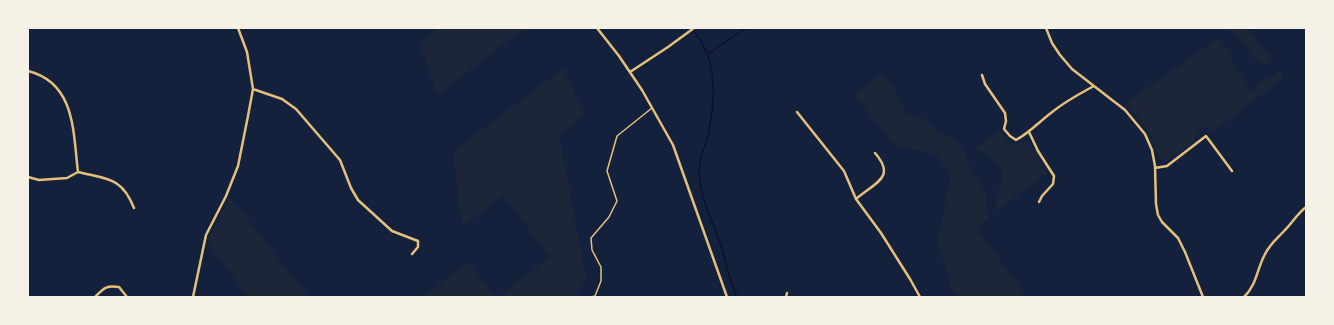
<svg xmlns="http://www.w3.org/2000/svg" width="1334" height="325" font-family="Barlow,sans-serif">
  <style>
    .green { fill: #1d2539 }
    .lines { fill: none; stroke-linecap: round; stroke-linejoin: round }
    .stream { stroke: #0b132b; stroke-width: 1.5 }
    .service { stroke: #e5c07b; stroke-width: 1.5 }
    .minor { stroke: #e5c07b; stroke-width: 2.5 }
  </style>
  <rect width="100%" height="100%" fill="#14213d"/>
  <!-- green -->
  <path class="green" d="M 439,28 L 525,28 L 437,95 L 420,43 Z
    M 1232,28 L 1248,28 L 1274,63 L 1262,64 L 1253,57 L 1239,36 L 1229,30 Z
    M 1218,38 L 1227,48 L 1235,68 L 1242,77 L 1247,90 L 1251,91 L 1256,87 L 1259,81 C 1269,79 1274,78 1279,69 L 1284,77 L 1214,131 L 1207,127 L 1199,128 C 1195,133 1195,138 1192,144 L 1167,161 C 1155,160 1155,145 1151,136 C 1145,124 1134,114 1125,104 Z
    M 564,68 L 584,115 L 559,135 L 586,276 L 575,297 L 498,297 L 550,257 L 503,195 L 462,227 L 453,152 Z
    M 880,75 L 893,86 L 906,113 L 924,119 L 939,134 L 948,135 L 964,151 L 971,170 L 984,189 L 989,217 L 976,227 L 1027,297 L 958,297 L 951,287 L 938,242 L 950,175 L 937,156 L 894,144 L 854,95 Z
    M 999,131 L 1012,145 L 1028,140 L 1047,172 L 996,212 L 996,196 L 1001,183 L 1001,168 L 995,160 L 974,148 Z
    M 230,197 L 309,297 L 249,297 L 207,242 Z
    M 468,262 L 496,297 L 423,297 Z"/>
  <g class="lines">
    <!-- stream -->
    <path class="stream" d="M 691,28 C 717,55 716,96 709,131 C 706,145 699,158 699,172 C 700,199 715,226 723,251 C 725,258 726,266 729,274 C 731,282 734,289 737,297
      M 708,54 L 746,28"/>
    <!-- service -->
    <path class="service" d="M 591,297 L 595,296 L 601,281 L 601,267 L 592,250 L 591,238 L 609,217 L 617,201 L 607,171 L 617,136 L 652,108"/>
    <!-- minor -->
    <path class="minor" d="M 597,28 L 619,56 L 642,90 L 673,145 L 727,297
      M 1046,28 L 1052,43 L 1060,55 L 1072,69 L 1125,110 L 1145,134 L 1152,150 L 1155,166 L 1156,204 L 1158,215 L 1162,222 L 1178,238 L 1185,252 L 1203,297
      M 28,71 C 76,83 73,133 78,172
      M 630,72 L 668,47 L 694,28
      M 982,75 L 985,84 L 1005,113 L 1006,121 L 1004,129 L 1010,136 L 1016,140 C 1029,133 1039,122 1051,113 C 1064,102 1079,94 1094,86
      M 253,89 L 282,99 L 296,109 L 340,160 L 351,188 L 358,200 L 392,231 L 418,241 L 418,247 L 412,254
      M 797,112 L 844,171 L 856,199 L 881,233 L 910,279 L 920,297
      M 1029,132 L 1038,151 L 1054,176 L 1053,184 L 1042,196 L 1039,202
      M 1155,168 L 1167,166 L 1206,136 L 1232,171
      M 78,172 C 107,179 122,177 134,208
      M 28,177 L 39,180 L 67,178 L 78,172
      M 856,199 C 874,183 897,178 875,153
      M 95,297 C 104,288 106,285 119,287 L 127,297
      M 193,297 L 206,235 L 226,196 L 238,166 L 248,116 L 253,89 L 247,52 L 238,28
      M 786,297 L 787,293
      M 1244,297 C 1256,286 1257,270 1264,256 C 1270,243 1276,240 1285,230 C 1293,222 1297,214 1306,207"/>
  </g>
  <!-- border -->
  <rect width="1334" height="325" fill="none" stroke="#f6f1e7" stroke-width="58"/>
</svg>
